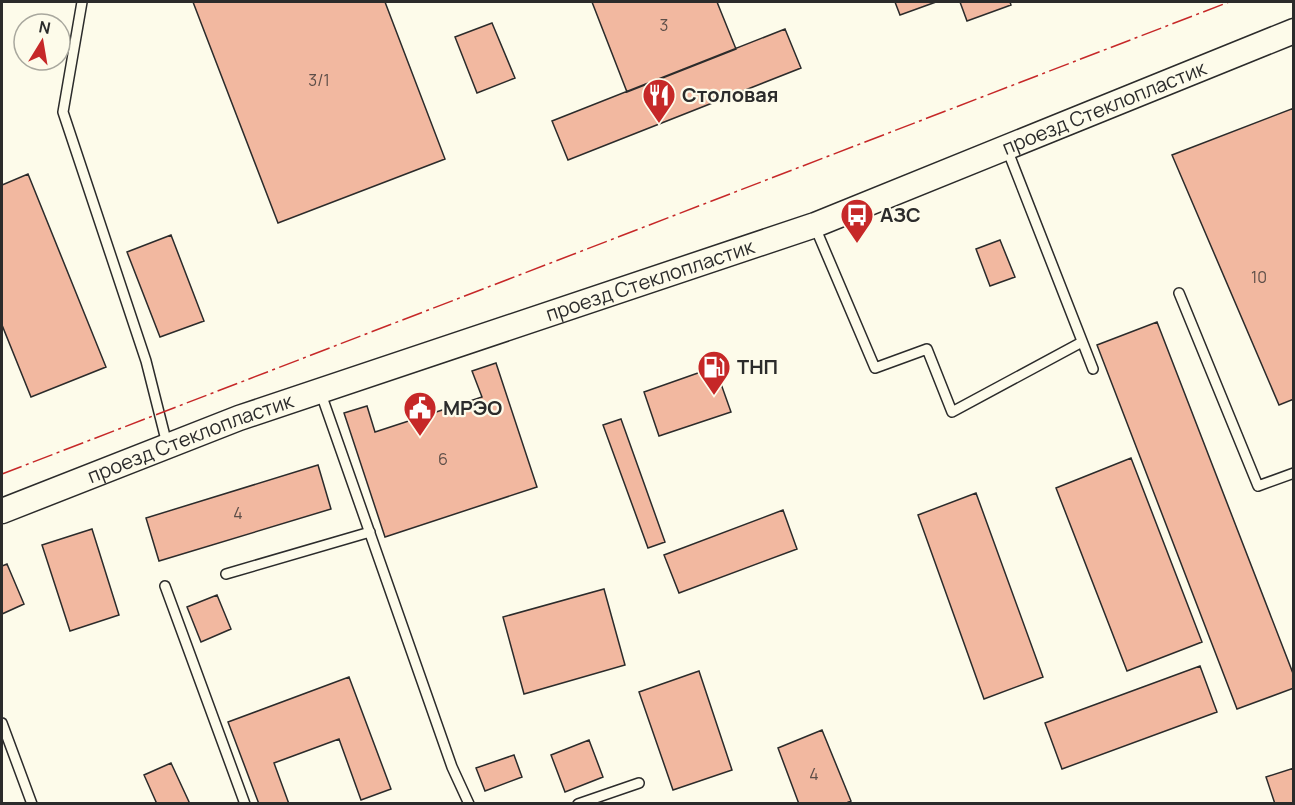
<svg xmlns="http://www.w3.org/2000/svg" width="1295" height="805" font-family="Manrope,sans-serif">
  <style>
    .building { fill: #f2b8a0; stroke: #2b2b2b; stroke-width: 1.5 }
    .lines { fill: none; stroke-linecap: round; stroke-linejoin: round }
    .service-casing { stroke: #2b2b2b; stroke-width: 12 }
    .tertiary-casing { stroke: #2b2b2b; stroke-width: 27 }
    .service { stroke: #fdfbea; stroke-width: 9 }
    .tertiary { stroke: #fdfbea; stroke-width: 24 }
    .power { stroke: #c62828; stroke-width: 1.5; stroke-dasharray: 21 4.5 3 4.5; stroke-linecap: butt }
    .labels { text-anchor: middle; stroke-width: 4.5; stroke-linejoin: round; paint-order: stroke }
    .number-label { font-size: 16px; fill: #5d4e48 }
    .poi-label { font-size: 20px; font-weight: bold; fill: #2b2b2b; stroke: #fdfbea; text-anchor: start }
    .street-label { font-size: 20px; fill: #2b2b2b; stroke: #fdfbea }
  </style>
  <rect width="100%" height="100%" fill="#fdfbea"/>
  <!-- building -->
  <path class="building" d="M 193,2 L 385,2 L 445,159 L 278,223 Z
    M 592,2 L 717,2 L 736,49 L 627,92 Z
    M 895,2 L 936,2 L 900,15 Z
    M 960,2 L 1010,2 L 1011,5 L 967,21 Z
    M 492,23 L 515,78 L 477,93 L 455,37 Z
    M 785,29 L 801,68 L 568,160 L 552,121 Z
    M 1294,108 L 1294,399 L 1279,405 L 1172,155 Z
    M 28,174 L 106,367 L 31,397 L 2,325 L 2,185 Z
    M 171,235 L 204,321 L 160,337 L 127,252 Z
    M 1000,240 L 1015,277 L 990,286 L 976,249 Z
    M 1157,322 L 1294,676 L 1294,688 L 1237,709 L 1097,345 Z
    M 496,363 L 537,487 L 385,537 L 344,413 L 367,406 L 375,432 L 482,397 L 472,371 Z
    M 715,367 L 731,412 L 659,436 L 644,392 Z
    M 621,419 L 665,542 L 648,548 L 603,425 Z
    M 1131,458 L 1202,642 L 1127,671 L 1056,488 Z
    M 318,465 L 331,509 L 159,561 L 146,518 Z
    M 976,493 L 1043,677 L 984,699 L 918,515 Z
    M 783,510 L 797,549 L 679,593 L 664,555 Z
    M 92,529 L 119,615 L 70,631 L 42,545 Z
    M 7,564 L 24,604 L 2,614 L 2,566 Z
    M 604,589 L 625,665 L 524,694 L 503,617 Z
    M 217,595 L 231,629 L 201,642 L 187,607 Z
    M 1200,666 L 1217,712 L 1062,769 L 1045,723 Z
    M 699,671 L 732,770 L 673,790 L 639,692 Z
    M 349,677 L 391,789 L 361,800 L 339,739 L 274,763 L 289,804 L 259,804 L 228,722 Z
    M 822,730 L 851,801 L 844,804 L 799,804 L 778,748 Z
    M 589,740 L 603,777 L 565,792 L 551,755 Z
    M 514,755 L 522,777 L 485,791 L 476,768 Z
    M 171,763 L 190,804 L 157,804 L 144,775 Z
    M 1294,768 L 1294,804 L 1275,804 L 1266,777 Z"/>
  <g class="lines">
    <defs>
      <path id="service" d="M 82,2 L 63,112 L 146,361 L 167,444
        M 1007,149 L 1093,369
        M 815,227 L 875,368 L 927,349 L 952,412 L 1082,342
        M 1179,293 L 1258,486 L 1294,473
        M 320,391 L 452,767 L 469,804
        M 226,574 L 370,532
        M 165,586 L 245,804
        M 2,723 L 32,804
        M 578,804 L 639,783"/>
      <g id="tertiary">
        <path id="s1" d="M 2,511 L 239,418 L 815,225 L 1294,31"/>
      </g>
    </defs>
    <!-- service casing -->
    <use href="#service" class="service-casing"/>
    <!-- tertiary casing -->
    <use href="#tertiary" class="tertiary-casing"/>
    <!-- service -->
    <use href="#service" class="service"/>
    <!-- tertiary -->
    <use href="#tertiary" class="tertiary"/>
    <!-- power -->
    <path class="power" d="M 2,474 L 1229,2"/>
  </g>
  <!-- icons -->
  <defs>
    <symbol id="restaurant-pin" viewBox="-11 -11 22 30"><path d="M0 17L-7.5 6A9.5 9.5 0 1 1 7.5 6Z" fill="#c62828" stroke="#fdfbea"/><path d="M-5-6h1v4h1v-4h1v4h1v-4h1v5L-1.5 .5V6h-2V.5L-5-1ZM5-6V6H3V1.5H1.5Q1.5-4 5-6Z" fill="#fff"/></symbol>
    <symbol id="bus-pin" viewBox="-11 -11 22 30"><path d="M0 17L-7.5 6A9.5 9.5 0 1 1 7.5 6Z" fill="#c62828" stroke="#fdfbea"/><path d="M-5-6H5V4H4V6H2V4H-2V6H-4V4H-5ZM-3.5-4V0h7V-4ZM-3.5 1.2v1.5H-2V1.2ZM2 1.2v1.5H3.5V1.2Z" fill="#fff"/></symbol>
    <symbol id="fuel-pin" viewBox="-11 -11 22 30"><path d="M0 17L-7.5 6A9.5 9.5 0 1 1 7.5 6Z" fill="#c62828" stroke="#fdfbea"/><path d="M-5.5-6h7V0h2V4h1.3V-2.5L3-4.5l.8-.8L6-3V5H2.5V1h-1V6h-7ZM-4.2-4.7v3.2H.2V-4.7Z" fill="#fff"/></symbol>
    <symbol id="civic-pin" viewBox="-11 -11 22 30"><path d="M0 17L-7.5 6A9.5 9.5 0 1 1 7.5 6Z" fill="#c62828" stroke="#fdfbea"/><path d="M-.6-6.5H3V-4.5H.6V-3L4-1V1h2V6H-6V1h2V-1L-.6-3ZM-1.2 2.5V6h2.4V2.5Z" fill="#fff"/></symbol>
  </defs>
  <g fill-rule="evenodd">
    <use href="#restaurant-pin" x="640" y="76" width="38" height="52"/>
    <use href="#bus-pin" x="838" y="196" width="38" height="52"/>
    <use href="#fuel-pin" x="695" y="348" width="38" height="52"/>
    <use href="#civic-pin" x="401" y="389" width="38" height="52"/>
  </g>
  <g class="labels">
    <!-- number labels -->
    <g class="number-label">
      <text x="664" y="31">3</text>
      <text x="319" y="86">3/1</text>
      <text x="1259" y="283">10</text>
      <text x="443" y="465">6</text>
      <text x="238" y="519">4</text>
      <text x="814" y="780">4</text>
    </g>
    <!-- poi labels -->
    <g class="poi-label">
      <text x="682" y="102">Столовая</text>
      <text x="880" y="222">АЗС</text>
      <text x="737" y="374">ТНП</text>
      <text x="443" y="415">МРЭО</text>
    </g>
    <!-- street labels -->
    <g class="street-label">
      <text dy="7" stroke="none"><textPath href="#s1" startOffset="1174">проезд Стеклопластик</textPath></text>
      <text dy="7" stroke="none"><textPath href="#s1" startOffset="688">проезд Стеклопластик</textPath></text>
      <text dy="7" stroke="none"><textPath href="#s1" startOffset="202">проезд Стеклопластик</textPath></text>
    </g>
  </g>
  <!-- border -->
  <rect width="1295" height="805" fill="none" stroke="#2b2b2b" stroke-width="6"/>
  <!-- north arrow -->
  <g transform="translate(42 42) rotate(11)"><circle r="28" fill="#fdfbea" stroke="#a9a89e" stroke-width="1.5"/>
  <path d="M0-4.5L10 22L0 15L-10 22Z" fill="#c62828"/>
  <text y="-9" font-size="16" font-weight="bold" text-anchor="middle" fill="#2b2b2b">N</text>
  </g>
</svg>
